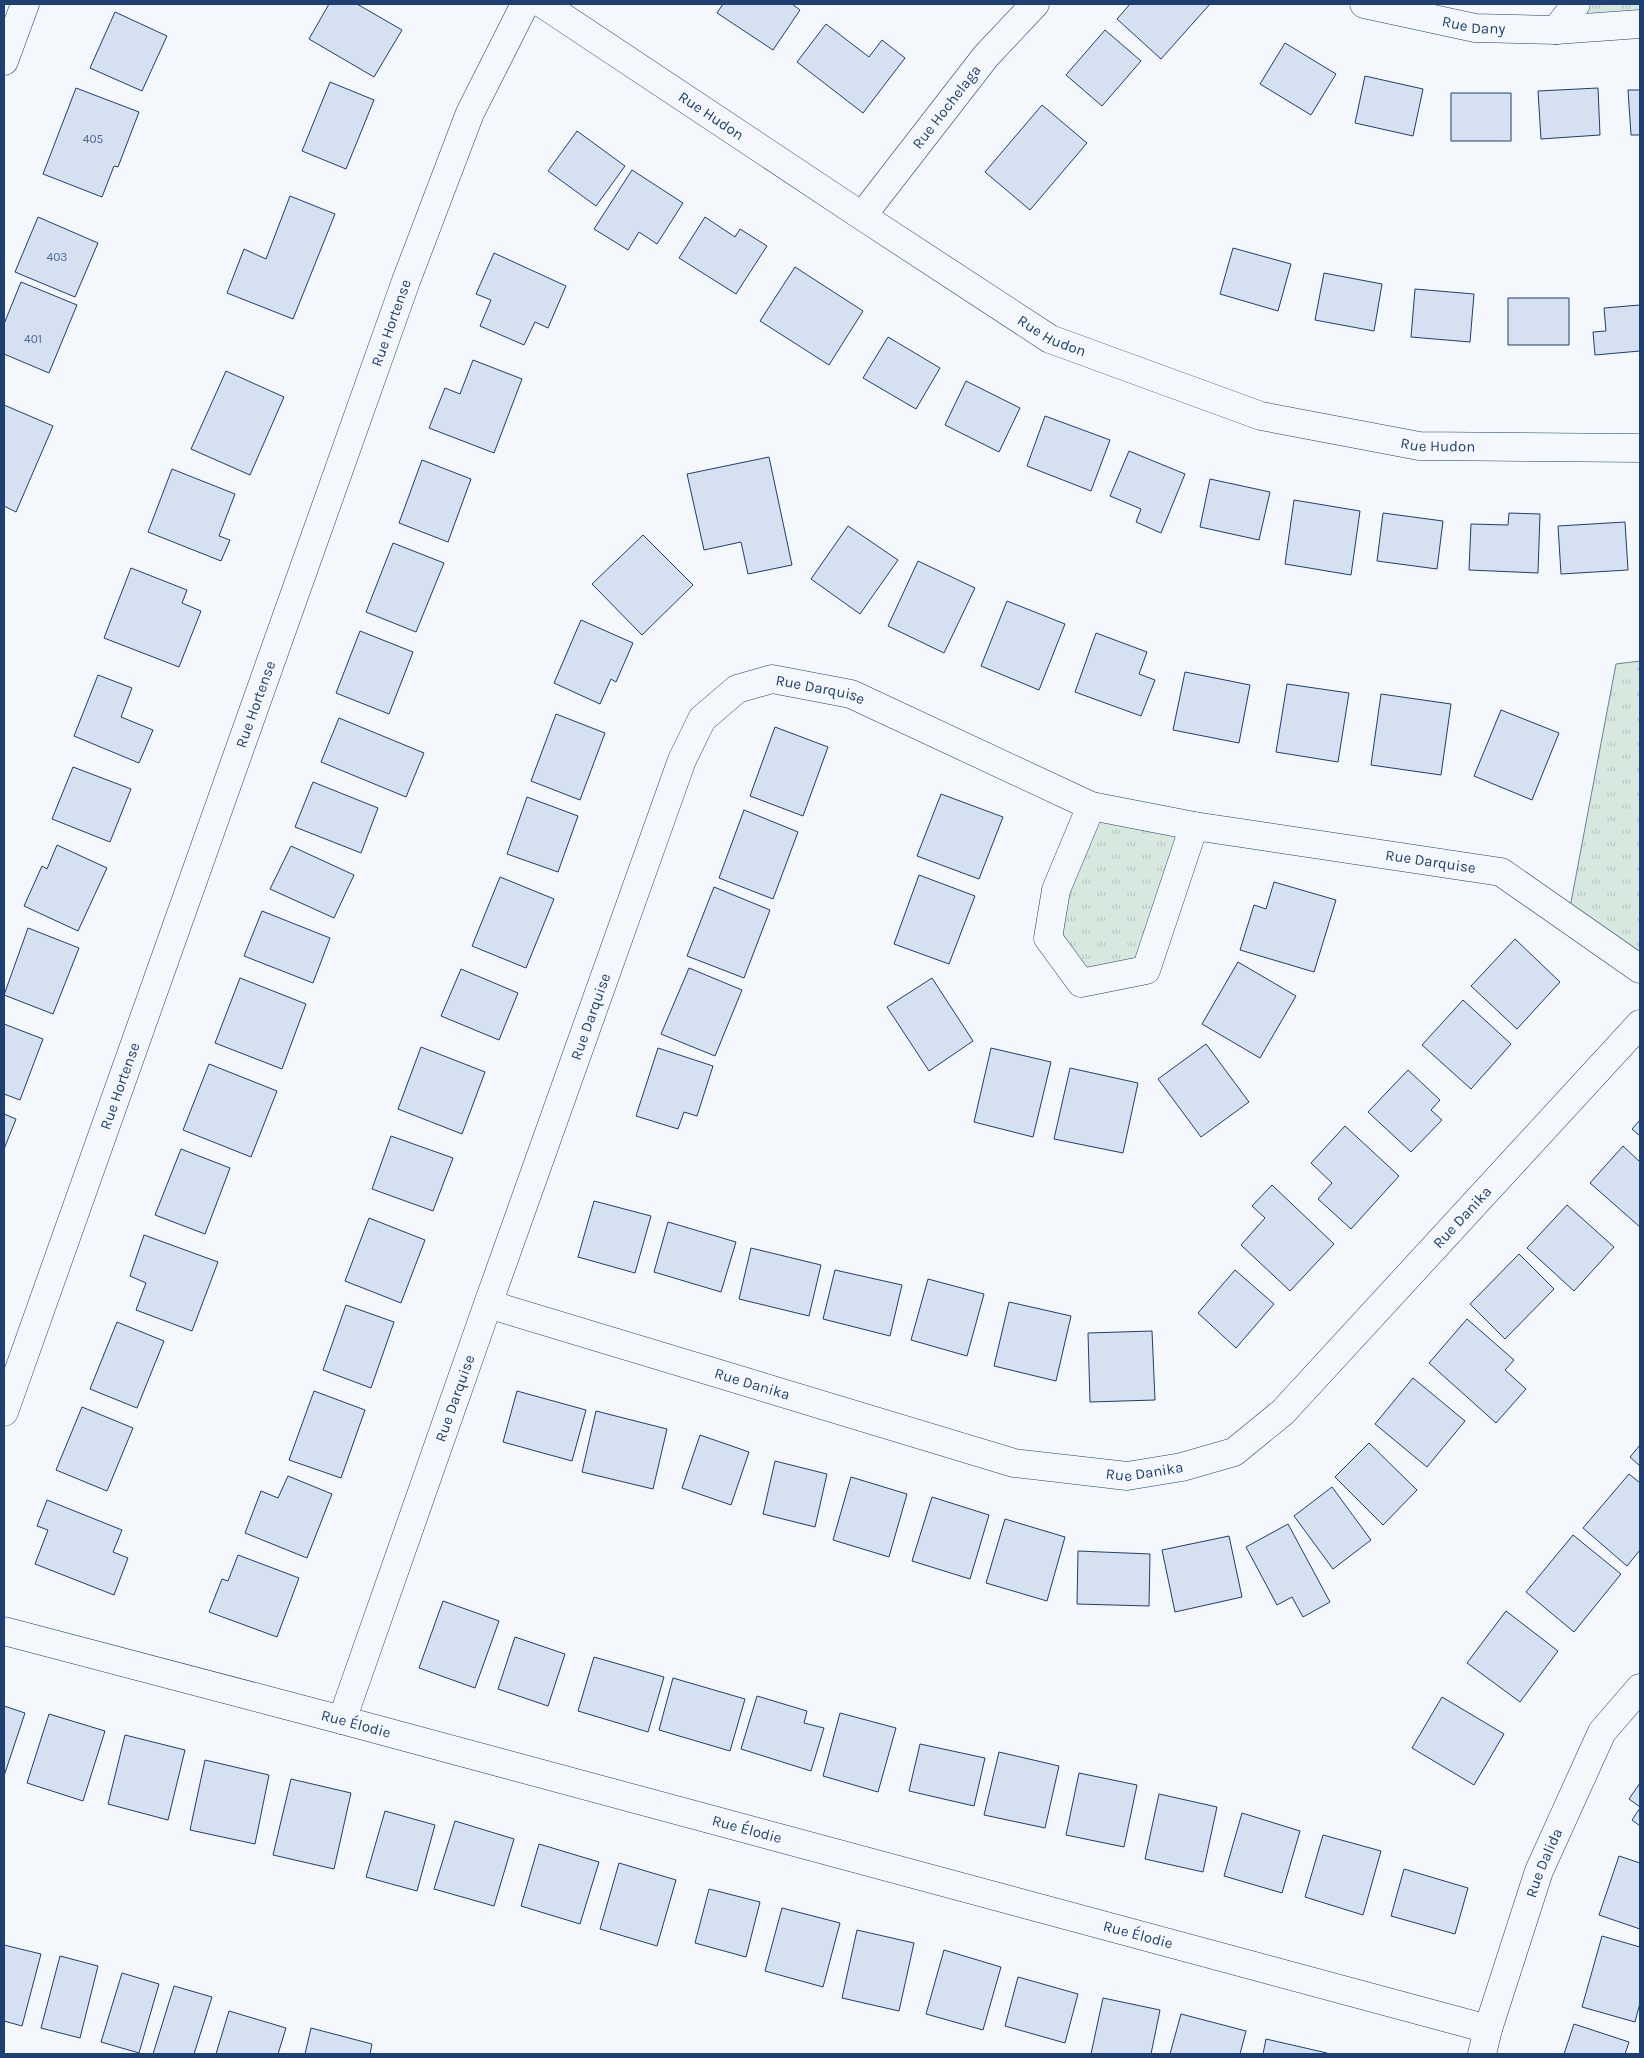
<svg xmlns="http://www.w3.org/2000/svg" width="1644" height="2058" font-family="Karla,sans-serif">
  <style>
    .grass { fill: url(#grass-tufts); stroke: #687fa3 }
    .building { fill: #d5e0f0; stroke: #1d3f73 }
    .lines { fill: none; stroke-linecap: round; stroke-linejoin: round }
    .minor-casing { stroke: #1d3f73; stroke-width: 29 }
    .minor { stroke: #f4f7fb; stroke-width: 28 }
    .labels { text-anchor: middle; stroke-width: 4; stroke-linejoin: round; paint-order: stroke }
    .number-label { font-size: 12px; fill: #4b6792 }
    .street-label { font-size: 15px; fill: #1d3f73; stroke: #f4f7fb }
  </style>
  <defs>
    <pattern id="grass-tufts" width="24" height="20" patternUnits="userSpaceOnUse" patternTransform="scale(1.25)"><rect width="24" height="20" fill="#d7e8df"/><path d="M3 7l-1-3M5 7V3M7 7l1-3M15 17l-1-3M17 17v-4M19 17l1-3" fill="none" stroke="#b8c8c3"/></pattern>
  </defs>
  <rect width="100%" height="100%" fill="#f4f7fb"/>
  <!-- grass -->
  <path class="grass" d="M 1576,4 L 1640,4 L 1640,24 L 1556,30 Z
    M 1640,661 L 1640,969 L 1568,918 L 1616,664 Z
    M 1091,806 L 1194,826 L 1146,970 L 1081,983 L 1048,938 Z"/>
  <!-- building -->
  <path class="building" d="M 329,4 L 357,4 L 402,30 L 374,77 L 309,39 Z
    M 723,4 L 792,4 L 800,10 L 773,50 L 717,13 Z
    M 1130,4 L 1210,4 L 1161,59 L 1117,19 Z
    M 115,12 L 167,36 L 142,91 L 90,68 Z
    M 826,24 L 869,57 L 882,40 L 905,58 L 863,113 L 797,62 Z
    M 1105,30 L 1141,61 L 1102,106 L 1066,75 Z
    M 1285,43 L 1336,74 L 1311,115 L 1260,84 Z
    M 1365,76 L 1423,89 L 1413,136 L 1355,123 Z
    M 330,82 L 374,100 L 346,169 L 302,151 Z
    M 76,88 L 139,112 L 118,167 L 114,166 L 102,197 L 43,174 Z
    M 1598,88 L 1600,135 L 1541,139 L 1538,91 Z
    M 1628,90 L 1640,90 L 1640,135 L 1631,135 Z
    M 1451,93 L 1511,93 L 1511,141 L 1451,141 Z
    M 1042,105 L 1087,143 L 1030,210 L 985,172 Z
    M 577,131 L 625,166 L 596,206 L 548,171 Z
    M 632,170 L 683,203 L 657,244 L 639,232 L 628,250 L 594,229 Z
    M 290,196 L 335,214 L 293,319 L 227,293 L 244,249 L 266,259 Z
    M 38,217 L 98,243 L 75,297 L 15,272 Z
    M 705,217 L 735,237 L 740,229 L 767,246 L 736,294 L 679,258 Z
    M 1233,248 L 1291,264 L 1278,311 L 1220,294 Z
    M 494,253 L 566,286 L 548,328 L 535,322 L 524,345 L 480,326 L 491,300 L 476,294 Z
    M 795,267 L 863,311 L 829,365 L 760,321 Z
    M 1324,273 L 1382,284 L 1374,331 L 1315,320 Z
    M 21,282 L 77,305 L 49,373 L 4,354 L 4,324 Z
    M 1415,289 L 1474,294 L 1470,342 L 1411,337 Z
    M 1508,298 L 1569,298 L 1569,345 L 1508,345 Z
    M 1640,305 L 1640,351 L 1595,355 L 1593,332 L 1606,331 L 1604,308 Z
    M 888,337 L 940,368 L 916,409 L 863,378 Z
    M 473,360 L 522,379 L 494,453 L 429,428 L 445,388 L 460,394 Z
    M 226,371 L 284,397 L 250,475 L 191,449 Z
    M 966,381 L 1020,408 L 999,452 L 945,425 Z
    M 4,405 L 53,426 L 16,512 L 4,506 Z
    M 1045,416 L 1110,440 L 1091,491 L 1027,466 Z
    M 1129,451 L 1185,474 L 1161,533 L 1136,522 L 1141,509 L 1110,496 Z
    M 769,457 L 792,565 L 748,574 L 741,542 L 704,550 L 687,474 Z
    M 422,460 L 471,479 L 448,542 L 399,523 Z
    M 172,469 L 235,494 L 219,536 L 230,540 L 221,561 L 148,532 Z
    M 1210,479 L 1270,492 L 1259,540 L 1200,527 Z
    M 1294,500 L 1360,511 L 1351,575 L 1285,564 Z
    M 1383,513 L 1443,521 L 1437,569 L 1377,561 Z
    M 1509,513 L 1540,514 L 1538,573 L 1469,570 L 1471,524 L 1508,525 Z
    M 1625,522 L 1628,570 L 1561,574 L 1558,526 Z
    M 848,526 L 898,560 L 860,614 L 811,579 Z
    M 643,535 L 693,585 L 642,635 L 592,584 Z
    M 393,543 L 444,563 L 416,632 L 366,612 Z
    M 918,561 L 975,588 L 944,653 L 888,626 Z
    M 131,568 L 187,590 L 182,603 L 201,611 L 179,667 L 104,638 Z
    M 1007,601 L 1065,624 L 1039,690 L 981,666 Z
    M 581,620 L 633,643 L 616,682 L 611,679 L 600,704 L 554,683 Z
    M 360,631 L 413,652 L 389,714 L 336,693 Z
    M 1096,633 L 1147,652 L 1139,674 L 1155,680 L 1141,716 L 1075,692 Z
    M 1185,672 L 1250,685 L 1239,743 L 1173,730 Z
    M 98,675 L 132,688 L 121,717 L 153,730 L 139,763 L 74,736 Z
    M 1287,684 L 1349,693 L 1338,762 L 1276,752 Z
    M 1381,694 L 1451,704 L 1441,775 L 1371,765 Z
    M 1501,710 L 1559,733 L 1532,800 L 1474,776 Z
    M 556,714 L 605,733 L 580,800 L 531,781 Z
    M 339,718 L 424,753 L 406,797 L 321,762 Z
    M 775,727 L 828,747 L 803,816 L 750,796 Z
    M 73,767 L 131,789 L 110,842 L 52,819 Z
    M 313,782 L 378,808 L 361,853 L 295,827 Z
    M 941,794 L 1003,817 L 979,879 L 917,856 Z
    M 527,797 L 578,816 L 558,872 L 507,854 Z
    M 744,810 L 798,832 L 773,899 L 719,878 Z
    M 57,845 L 107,868 L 78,931 L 24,906 L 42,866 L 47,869 Z
    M 291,846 L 354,875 L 334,918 L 270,889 Z
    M 919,875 L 975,896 L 949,964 L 894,944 Z
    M 500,877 L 554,899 L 526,968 L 472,946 Z
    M 1274,882 L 1336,900 L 1314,972 L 1240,950 L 1254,905 L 1266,909 Z
    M 714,887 L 770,910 L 744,978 L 687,956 Z
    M 262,911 L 330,938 L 313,983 L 244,956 Z
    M 28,928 L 79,948 L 53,1014 L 4,995 Z
    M 1515,939 L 1560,982 L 1517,1029 L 1471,986 Z
    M 1238,962 L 1296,996 L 1260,1058 L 1202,1024 Z
    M 689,968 L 742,990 L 715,1056 L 661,1034 Z
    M 461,969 L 518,993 L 499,1040 L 441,1016 Z
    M 240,978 L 306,1004 L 282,1069 L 215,1043 Z
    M 932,978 L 973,1041 L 929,1071 L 887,1007 Z
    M 1463,1000 L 1511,1044 L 1471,1089 L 1422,1045 Z
    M 4,1024 L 43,1039 L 20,1100 L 4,1094 Z
    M 1206,1044 L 1249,1102 L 1201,1137 L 1158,1079 Z
    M 421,1047 L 485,1072 L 462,1134 L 398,1109 Z
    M 658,1048 L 713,1066 L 697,1116 L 684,1112 L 678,1129 L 636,1116 Z
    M 991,1048 L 1051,1062 L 1033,1137 L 974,1122 Z
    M 209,1064 L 277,1091 L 251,1157 L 183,1130 Z
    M 1070,1068 L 1138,1083 L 1123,1153 L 1054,1139 Z
    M 1408,1070 L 1440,1100 L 1431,1110 L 1442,1120 L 1411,1152 L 1368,1112 Z
    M 4,1114 L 16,1119 L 4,1149 Z
    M 1640,1120 L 1640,1136 L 1632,1129 Z
    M 1345,1126 L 1399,1176 L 1351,1229 L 1318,1199 L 1332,1183 L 1311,1163 Z
    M 391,1136 L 453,1158 L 433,1211 L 372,1189 Z
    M 1623,1146 L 1640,1162 L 1640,1227 L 1590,1183 Z
    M 181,1149 L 230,1168 L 205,1234 L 155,1215 Z
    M 1272,1185 L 1334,1244 L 1290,1291 L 1241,1245 L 1265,1218 L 1252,1206 Z
    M 594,1201 L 651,1216 L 635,1273 L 578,1257 Z
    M 1567,1205 L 1614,1247 L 1574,1291 L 1527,1248 Z
    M 369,1218 L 425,1240 L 401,1303 L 345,1281 Z
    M 668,1222 L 736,1242 L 721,1292 L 654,1272 Z
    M 144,1235 L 218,1262 L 192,1331 L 136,1310 L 146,1283 L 130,1276 Z
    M 751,1248 L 821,1265 L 809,1316 L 739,1299 Z
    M 1519,1254 L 1554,1289 L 1505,1339 L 1470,1304 Z
    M 835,1270 L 902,1285 L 890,1336 L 823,1319 Z
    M 1235,1270 L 1274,1304 L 1236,1348 L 1198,1313 Z
    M 928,1279 L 984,1294 L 967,1356 L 911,1340 Z
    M 1009,1302 L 1071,1316 L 1056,1381 L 994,1366 Z
    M 346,1305 L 394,1322 L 371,1388 L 323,1370 Z
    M 1467,1319 L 1514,1360 L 1505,1370 L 1526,1389 L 1496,1423 L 1429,1363 Z
    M 117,1322 L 164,1341 L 137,1408 L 90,1389 Z
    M 1152,1331 L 1155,1400 L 1090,1402 L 1088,1333 Z
    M 1413,1378 L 1465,1421 L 1427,1467 L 1375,1424 Z
    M 314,1391 L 365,1410 L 341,1478 L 289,1460 Z
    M 517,1391 L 586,1410 L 572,1461 L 503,1442 Z
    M 82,1407 L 133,1428 L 107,1491 L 56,1470 Z
    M 596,1411 L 667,1429 L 653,1489 L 582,1472 Z
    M 700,1435 L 749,1452 L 731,1505 L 682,1488 Z
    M 1369,1443 L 1417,1490 L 1383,1525 L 1335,1477 Z
    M 1640,1445 L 1640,1466 L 1630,1457 Z
    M 775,1461 L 827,1474 L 815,1527 L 763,1514 Z
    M 1629,1474 L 1640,1483 L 1640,1550 L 1627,1566 L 1583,1528 Z
    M 288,1476 L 332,1494 L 307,1558 L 245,1533 L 261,1491 L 278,1498 Z
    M 851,1477 L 907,1494 L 889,1557 L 833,1540 Z
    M 1332,1487 L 1371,1540 L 1333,1569 L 1294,1516 Z
    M 932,1497 L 989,1515 L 970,1579 L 912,1561 Z
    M 47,1500 L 122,1530 L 113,1552 L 128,1558 L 114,1595 L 35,1564 L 48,1530 L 37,1526 Z
    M 1005,1519 L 1065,1537 L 1047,1601 L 986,1583 Z
    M 1288,1524 L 1330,1602 L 1303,1617 L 1292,1597 L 1277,1605 L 1246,1547 Z
    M 1573,1535 L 1621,1574 L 1574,1632 L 1526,1592 Z
    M 1229,1536 L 1242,1597 L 1175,1612 L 1162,1550 Z
    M 1078,1551 L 1150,1554 L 1149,1606 L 1077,1604 Z
    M 238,1555 L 299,1578 L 277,1637 L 209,1612 L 222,1579 L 228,1581 Z
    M 443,1601 L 499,1621 L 475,1688 L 419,1668 Z
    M 1506,1611 L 1558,1651 L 1520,1702 L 1467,1663 Z
    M 515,1637 L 565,1654 L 548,1706 L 498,1689 Z
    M 594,1657 L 664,1677 L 648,1732 L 578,1711 Z
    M 673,1678 L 745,1699 L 730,1751 L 659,1730 Z
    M 757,1696 L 807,1711 L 804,1723 L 824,1728 L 811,1771 L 741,1749 Z
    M 1442,1697 L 1504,1734 L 1474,1785 L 1412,1748 Z
    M 4,1706 L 25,1713 L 4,1776 Z
    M 840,1713 L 896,1728 L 878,1792 L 823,1776 Z
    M 49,1714 L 105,1731 L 83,1801 L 27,1783 Z
    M 125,1735 L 185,1750 L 168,1820 L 108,1804 Z
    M 920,1744 L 985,1758 L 974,1806 L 909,1791 Z
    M 999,1752 L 1059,1766 L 1045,1828 L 984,1815 Z
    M 205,1760 L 269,1775 L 255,1844 L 190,1830 Z
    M 1079,1773 L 1137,1785 L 1124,1847 L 1066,1835 Z
    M 291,1779 L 351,1793 L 334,1869 L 273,1855 Z
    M 1640,1783 L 1640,1807 L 1629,1799 Z
    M 1159,1794 L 1217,1807 L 1203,1872 L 1145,1859 Z
    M 1640,1808 L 1640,1826 L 1632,1820 Z
    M 385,1811 L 435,1825 L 417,1891 L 366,1877 Z
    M 1242,1813 L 1300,1831 L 1282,1893 L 1224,1876 Z
    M 455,1821 L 514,1839 L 494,1906 L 434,1889 Z
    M 1323,1835 L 1381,1851 L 1363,1915 L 1305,1897 Z
    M 539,1844 L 599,1862 L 580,1924 L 521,1906 Z
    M 1619,1856 L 1640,1863 L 1640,1929 L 1599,1915 Z
    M 619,1863 L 676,1880 L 657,1946 L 600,1929 Z
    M 1404,1869 L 1468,1888 L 1455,1934 L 1391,1916 Z
    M 709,1889 L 760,1902 L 746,1957 L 695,1943 Z
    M 782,1908 L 840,1923 L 823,1987 L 765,1971 Z
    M 857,1930 L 914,1943 L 899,2011 L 842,1998 Z
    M 1602,1936 L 1640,1947 L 1640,2003 L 1635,2022 L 1582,2007 Z
    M 4,1945 L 41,1954 L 22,2026 L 4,2021 Z
    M 944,1950 L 1001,1967 L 983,2030 L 926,2014 Z
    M 60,1956 L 98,1966 L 80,2038 L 41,2028 Z
    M 122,1973 L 159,1984 L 139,2053 L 101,2042 Z
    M 1018,1977 L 1078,1994 L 1065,2043 L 1005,2026 Z
    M 174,1986 L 212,1997 L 194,2054 L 153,2054 Z
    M 1103,1998 L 1160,2010 L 1151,2054 L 1091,2054 Z
    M 229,2011 L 286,2028 L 278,2054 L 216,2054 Z
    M 1181,2014 L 1246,2031 L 1240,2054 L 1170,2054 Z
    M 1574,2024 L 1629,2042 L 1625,2054 L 1564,2054 Z
    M 311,2028 L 372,2044 L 370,2054 L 305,2054 Z
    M 1266,2039 L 1327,2053 L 1327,2054 L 1263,2054 Z"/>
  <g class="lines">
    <defs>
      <g id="minor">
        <path id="s1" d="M 543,4 L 862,216 L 1050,339 L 1261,416 L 1419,446 L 1640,448"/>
        <path id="s2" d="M 1364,4 L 1475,28 L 1556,30 L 1640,24"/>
        <path d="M 1556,30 L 1576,4"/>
        <path d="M 4,61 L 25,4"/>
        <path id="s3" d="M 862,216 L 986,56 L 1035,4"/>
        <path d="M 1091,806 L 1056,890 L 1048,938 L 1081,983 L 1146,970 L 1194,826"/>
        <path id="s4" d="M 488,1304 L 1014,1463 L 1127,1476 L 1182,1467 L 1234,1452 L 1283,1412 L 1640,1024"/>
        <path id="s5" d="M 4,1412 L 406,281 L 470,113 L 525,4"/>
        <path id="s6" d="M 4,1631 L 342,1720 L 1488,2029"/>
        <path id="s7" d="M 342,1720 L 488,1304 L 682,760 L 702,719 L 737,689 L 772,679 L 851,694 L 1091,806 L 1194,826 L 1501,872 L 1640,969"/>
        <path id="s8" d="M 1482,2054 L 1488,2029 L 1539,1871 L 1602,1732 L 1640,1688"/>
      </g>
    </defs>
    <!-- minor casing -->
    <use href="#minor" class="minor-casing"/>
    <!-- minor -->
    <use href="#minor" class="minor"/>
  </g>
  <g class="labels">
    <!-- number labels -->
    <g class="number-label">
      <text x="93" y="143">405</text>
      <text x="57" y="261">403</text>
      <text x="33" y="343">401</text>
    </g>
    <!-- street labels -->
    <g class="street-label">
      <text dy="5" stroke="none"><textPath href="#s2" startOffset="112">Rue Dany</textPath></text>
      <text dy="5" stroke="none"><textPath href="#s3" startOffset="138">Rue Hochelaga</textPath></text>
      <text dy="5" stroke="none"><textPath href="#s1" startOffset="202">Rue Hudon</textPath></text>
      <text dy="5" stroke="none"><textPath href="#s5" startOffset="1156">Rue Hortense</textPath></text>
      <text dy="5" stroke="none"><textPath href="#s1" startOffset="608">Rue Hudon</textPath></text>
      <text dy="5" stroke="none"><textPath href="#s1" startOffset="1012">Rue Hudon</textPath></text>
      <text dy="5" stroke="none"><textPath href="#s7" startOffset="1196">Rue Darquise</textPath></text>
      <text dy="5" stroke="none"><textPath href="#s5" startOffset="751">Rue Hortense</textPath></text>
      <text dy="5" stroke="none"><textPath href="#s7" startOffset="1836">Rue Darquise</textPath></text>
      <text dy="5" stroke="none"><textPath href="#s7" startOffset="746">Rue Darquise</textPath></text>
      <text dy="5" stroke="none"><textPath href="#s5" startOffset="346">Rue Hortense</textPath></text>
      <text dy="5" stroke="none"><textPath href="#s4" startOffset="1101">Rue Danika</textPath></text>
      <text dy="5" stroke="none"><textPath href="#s4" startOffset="276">Rue Danika</textPath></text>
      <text dy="5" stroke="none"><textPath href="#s7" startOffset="341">Rue Darquise</textPath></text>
      <text dy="5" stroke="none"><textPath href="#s4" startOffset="681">Rue Danika</textPath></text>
      <text dy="5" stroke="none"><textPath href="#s6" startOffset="364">Rue Élodie</textPath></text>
      <text dy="5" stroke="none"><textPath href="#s6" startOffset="769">Rue Élodie</textPath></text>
      <text dy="5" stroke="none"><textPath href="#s8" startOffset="201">Rue Dalida</textPath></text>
      <text dy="5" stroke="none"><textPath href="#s6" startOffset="1174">Rue Élodie</textPath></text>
    </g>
  </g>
  <!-- border -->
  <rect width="1644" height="2058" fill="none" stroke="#1d3f73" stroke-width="10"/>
</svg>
